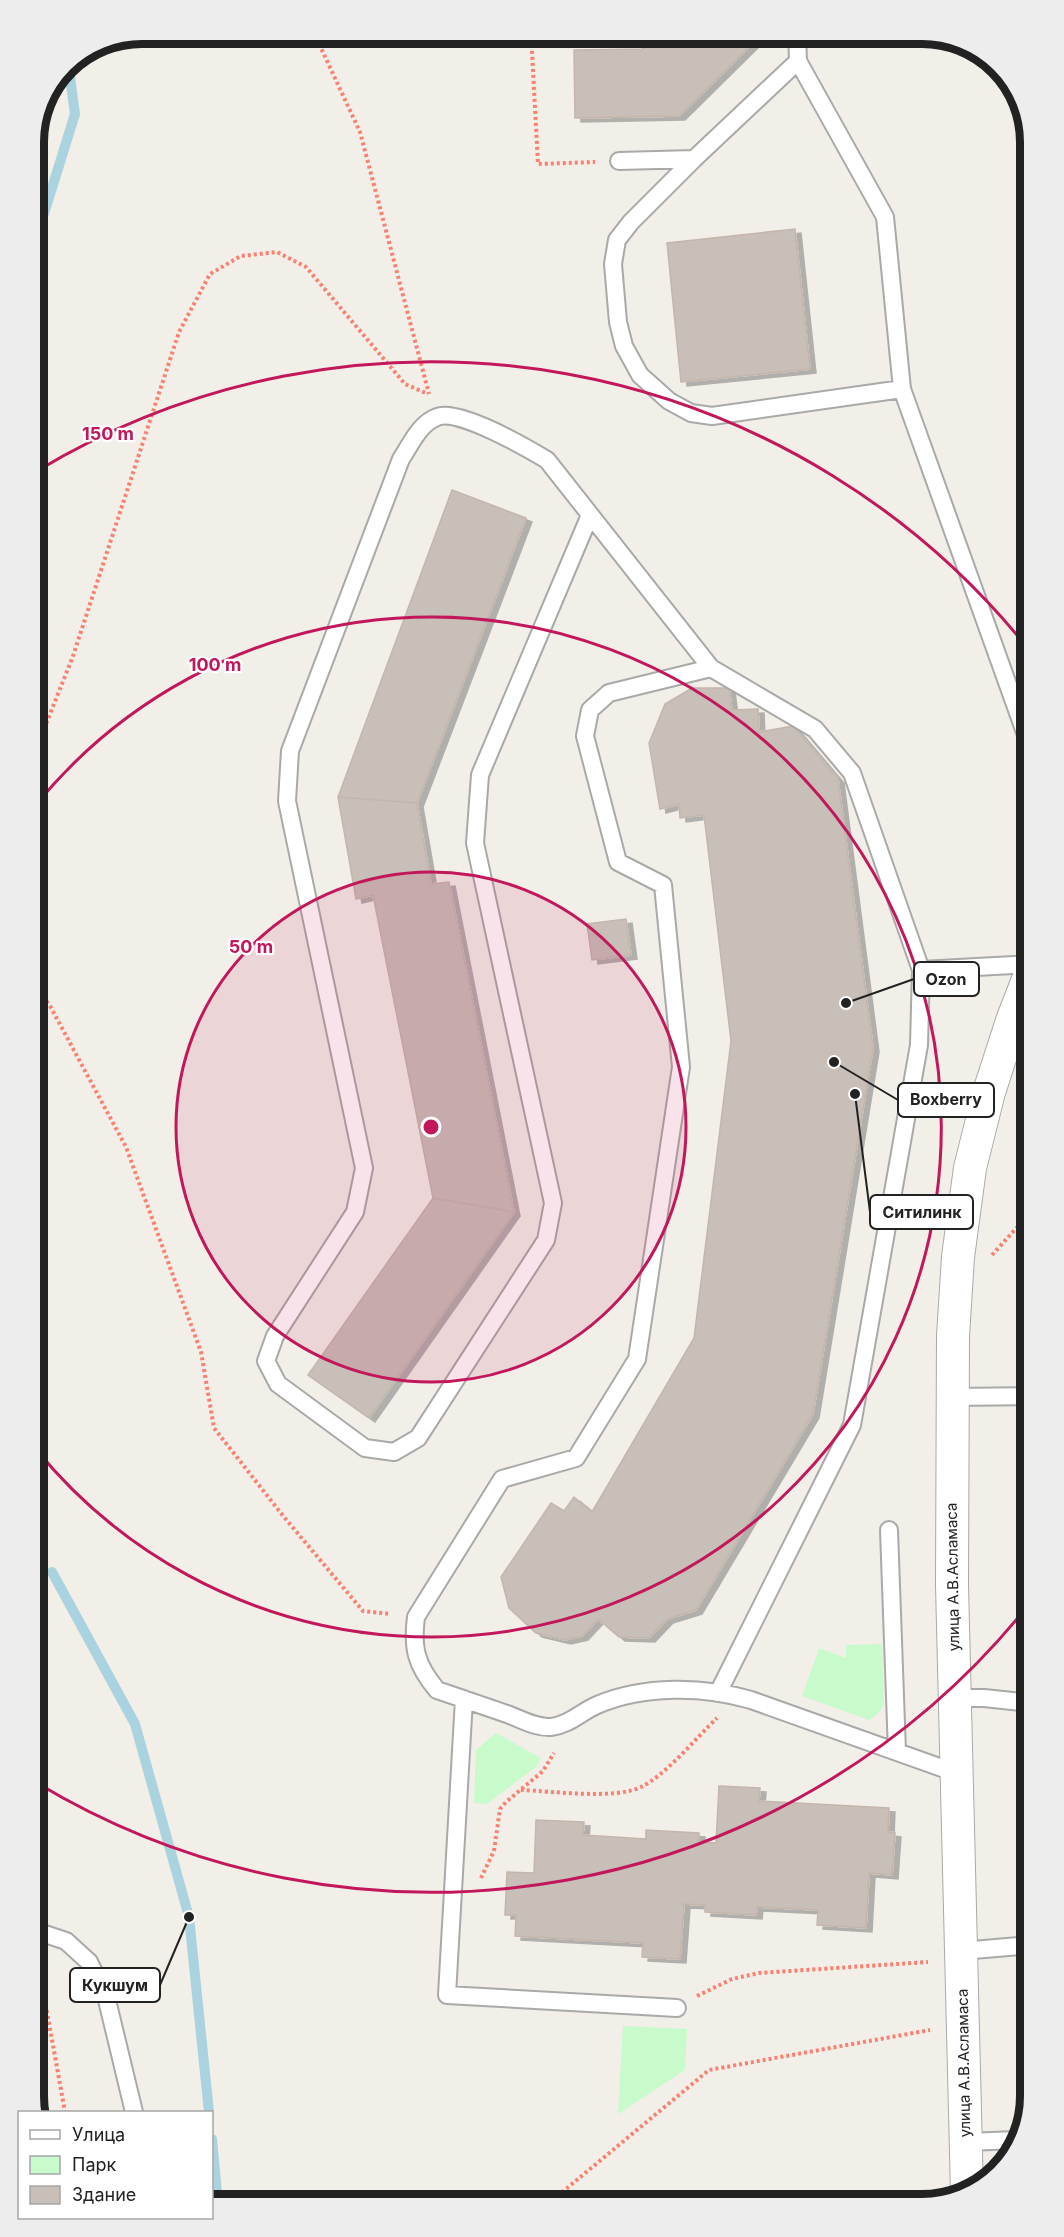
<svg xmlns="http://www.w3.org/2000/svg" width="1064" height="2237" font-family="Inter,sans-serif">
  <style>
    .park { fill: #c8facc }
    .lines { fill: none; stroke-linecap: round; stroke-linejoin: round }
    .stream { stroke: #aad3df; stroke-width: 10 }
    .building { fill: #c7bfb8; stroke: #c4b6ab; stroke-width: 1.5; filter: url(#shadow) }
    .lane-casing { stroke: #a9a9a9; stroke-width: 20 }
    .street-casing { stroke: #a9a9a9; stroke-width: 34 }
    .path { stroke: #fa8072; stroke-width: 4; stroke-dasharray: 3 3; stroke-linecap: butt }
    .lane { stroke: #fff; stroke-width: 16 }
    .street { stroke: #fff; stroke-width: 32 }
    .ring { fill: none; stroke: #c2185b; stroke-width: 3 }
    .labels { text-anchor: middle; stroke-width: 4.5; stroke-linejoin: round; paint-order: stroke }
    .street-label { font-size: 15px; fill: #222; stroke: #fff }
    .rim { fill: none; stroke: #222; stroke-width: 8 }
    .centre { fill: #c2185b; stroke: #fff; stroke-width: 3 }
    .ring-label { font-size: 18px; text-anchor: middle; font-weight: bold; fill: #c2185b; stroke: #fff; stroke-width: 4.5; stroke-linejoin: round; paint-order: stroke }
    .leader { fill: none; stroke: #222; stroke-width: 2 }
    .callout-dot { fill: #222; stroke: #fff; stroke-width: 2 }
    .callout { fill: #fff; stroke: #222; stroke-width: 2 }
    .callout-label { font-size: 16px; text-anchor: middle; font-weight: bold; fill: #222 }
  </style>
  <defs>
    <filter id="shadow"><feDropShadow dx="6" dy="4" stdDeviation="0" flood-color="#0004"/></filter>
  </defs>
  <rect width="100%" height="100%" fill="#f2efe9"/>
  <!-- park -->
  <path class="park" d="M 882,1644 L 884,1704 C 880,1712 876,1716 869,1720 L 802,1696 L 819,1648 L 846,1658 L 846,1645 Z
    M 496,1733 L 541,1758 L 537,1766 L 487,1804 L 474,1803 L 476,1750 Z
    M 623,2026 L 687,2029 L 685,2070 L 618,2114 Z"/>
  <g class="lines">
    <!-- stream -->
    <path class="stream" d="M 33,249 L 75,114 L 68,62
      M 52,1572 L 135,1724 L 189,1917 L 209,2112
      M 212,2139 L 218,2204"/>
  </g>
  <!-- building -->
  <path class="building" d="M 662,33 L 752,33 L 753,43 L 679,116 L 575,118 L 574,50 L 642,49 Z
    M 795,229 L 810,369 L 681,382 L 667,243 Z
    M 452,490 L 526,518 L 417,803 L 338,797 Z
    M 692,688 L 729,688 L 732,710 L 758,709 L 759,732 L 793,726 L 838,779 L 873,1048 L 813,1414 L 696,1610 L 667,1619 L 649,1638 L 619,1637 L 598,1619 L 582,1636 L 565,1640 L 536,1633 L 509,1608 L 501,1577 L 551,1503 L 564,1511 L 574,1497 L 592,1512 L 694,1338 L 731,1041 L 704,815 L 680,818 L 679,804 L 660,809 L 649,743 L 665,704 Z
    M 338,797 L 417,803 L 431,884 L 449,882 L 514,1212 L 433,1198 L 373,895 L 356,899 Z
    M 626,919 L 631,955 L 592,960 L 587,924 Z
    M 433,1198 L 514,1212 L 369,1418 L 308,1375 Z
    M 719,1786 L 760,1788 L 759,1801 L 889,1808 L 888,1832 L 895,1833 L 892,1875 L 869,1873 L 866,1928 L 817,1925 L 818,1910 L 757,1907 L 756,1915 L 705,1912 L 705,1905 L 684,1904 L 680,1959 L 642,1957 L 643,1943 L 515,1936 L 516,1915 L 505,1915 L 507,1872 L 534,1873 L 536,1820 L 584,1822 L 583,1835 L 646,1839 L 646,1830 L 699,1833 L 699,1842 L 716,1843 Z"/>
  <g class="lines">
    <defs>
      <path id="lane" d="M 798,61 L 885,217 L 902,389 L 1031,749
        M 694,159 L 631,222 L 617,240 L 613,264 L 618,322 L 624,346 L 640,375 L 669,401 L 691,413 L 712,416 L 902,389
        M 619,161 L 694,159 L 798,61 L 797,33
        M 590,515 L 480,775 L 475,843 L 553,1203 L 546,1240 L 418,1438 L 394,1452 L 365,1448 L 278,1384 L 266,1361 L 275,1336 L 355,1212 L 364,1168 L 287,801 L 290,751 L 401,459 C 411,444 419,424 437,417 C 458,408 527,448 547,460 L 711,668 L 815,729 L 852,773 L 921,970 L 919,1045 L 852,1425 L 718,1693
        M 711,668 L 609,693 L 590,710 L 585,736 L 618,862 L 663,885 L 681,1067 L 637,1359 L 576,1458 L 502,1479 L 416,1617 C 412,1648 416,1665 437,1690 C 461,1698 484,1706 507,1714 C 521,1719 536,1728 551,1727 C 569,1725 581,1712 597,1705 C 644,1685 703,1686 751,1700 L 956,1773
        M 921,970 L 1031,964
        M 952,1397 L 1031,1396
        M 889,1530 L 897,1752
        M 955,1698 L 984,1698 L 1031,1703
        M 464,1699 L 447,1995 L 677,2008
        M 33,1930 L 66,1941 L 89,1962 L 106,1996 L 134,2112
        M 961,1951 L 1031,1945
        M 966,2142 L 1017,2140"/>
      <path id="street" d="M 967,2193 L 952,1585 L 953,1336 L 958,1257 L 970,1168 L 989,1092 L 1013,1018 L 1031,972"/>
    </defs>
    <!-- lane casing -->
    <use href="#lane" class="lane-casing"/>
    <!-- street casing -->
    <use href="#street" class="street-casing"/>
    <!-- path -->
    <path class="path" d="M 314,33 L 360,132 L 429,394
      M 531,33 L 538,164 L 595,162
      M 1020,97 L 1031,172
      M 33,757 L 73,656 L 179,332 L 210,274 L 241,256 L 277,252 L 306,267 L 405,384 L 428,394
      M 33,989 L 49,1004 L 126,1147 L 201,1352 L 214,1428 L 284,1517 L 363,1611 L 391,1614
      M 992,1255 L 1031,1212
      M 521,1790 C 552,1791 614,1800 641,1787 C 666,1775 696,1738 717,1718
      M 481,1878 L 494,1851 L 500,1809 L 506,1802 L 543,1771 L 554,1753
      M 37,1957 L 65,2112
      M 697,1996 L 732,1979 L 759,1973 L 928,1962
      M 548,2204 L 709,2070 L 930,2030"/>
    <!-- lane -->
    <use href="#lane" class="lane"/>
    <!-- street -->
    <use href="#street" class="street"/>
  </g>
  <!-- distance rings -->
  <circle cx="431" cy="1127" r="255" fill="#c2185b" fill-opacity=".12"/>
  <g class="ring">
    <circle cx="431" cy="1127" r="255"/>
    <path d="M35 806A510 510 0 1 1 35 1448"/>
    <path d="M1030 1603A765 765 0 0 1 37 1783M37 471A765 765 0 0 1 1030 651"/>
  </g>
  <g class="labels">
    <!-- street labels -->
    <g class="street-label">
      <text transform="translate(953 1577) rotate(-91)" y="5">улица А.В.Асламаса</text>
      <text transform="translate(964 2063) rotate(-91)" y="5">улица А.В.Асламаса</text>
    </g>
  </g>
  <!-- crop -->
  <path d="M0 0H1064V2237H0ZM142 44H922A98 98 0 0 1 1020 142V2096A98 98 0 0 1 922 2194H142A98 98 0 0 1 44 2096V142A98 98 0 0 1 142 44Z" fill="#ededed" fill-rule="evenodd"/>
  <path class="rim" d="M142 44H922A98 98 0 0 1 1020 142V2096A98 98 0 0 1 922 2194H142A98 98 0 0 1 44 2096V142A98 98 0 0 1 142 44Z"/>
  <circle cx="431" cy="1127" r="9" class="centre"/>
  <g class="ring-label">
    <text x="108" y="440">150 m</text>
    <text x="215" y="671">100 m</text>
    <text x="251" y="953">50 m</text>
  </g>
  <!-- callouts -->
  <path class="leader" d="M846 1003L914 979M834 1062L898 1100M855 1094L870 1212M189 1917L160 1985"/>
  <g class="callout-dot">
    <circle cx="846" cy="1003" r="6"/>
    <circle cx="834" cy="1062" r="6"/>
    <circle cx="855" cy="1094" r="6"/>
    <circle cx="189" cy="1917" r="6"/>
  </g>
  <g class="callout">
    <rect x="914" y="962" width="65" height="34" rx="6"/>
    <rect x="898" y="1083" width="96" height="34" rx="6"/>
    <rect x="870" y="1195" width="103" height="34" rx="6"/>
    <rect x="70" y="1968" width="90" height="34" rx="6"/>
  </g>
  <g class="callout-label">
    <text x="946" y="985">Ozon</text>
    <text x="946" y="1105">Boxberry</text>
    <text x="922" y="1218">Ситилинк</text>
    <text x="115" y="1991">Кукшум</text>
  </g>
  <!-- legend -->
  <rect x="18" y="2111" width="195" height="108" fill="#ffffff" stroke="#a7a7a7" stroke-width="1.5"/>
  <rect x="30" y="2130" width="30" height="9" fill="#ffffff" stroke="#a7a7a7" stroke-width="1.5"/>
  <text x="72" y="2141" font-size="18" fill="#222222">Улица</text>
  <rect x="30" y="2156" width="30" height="18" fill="#c8facc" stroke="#a7a7a7" stroke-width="1.5"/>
  <text x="72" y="2171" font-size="18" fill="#222222">Парк</text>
  <rect x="30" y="2186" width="30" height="18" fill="#c7bfb8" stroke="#a7a7a7" stroke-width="1.5"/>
  <text x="72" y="2201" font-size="18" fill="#222222">Здание</text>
</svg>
